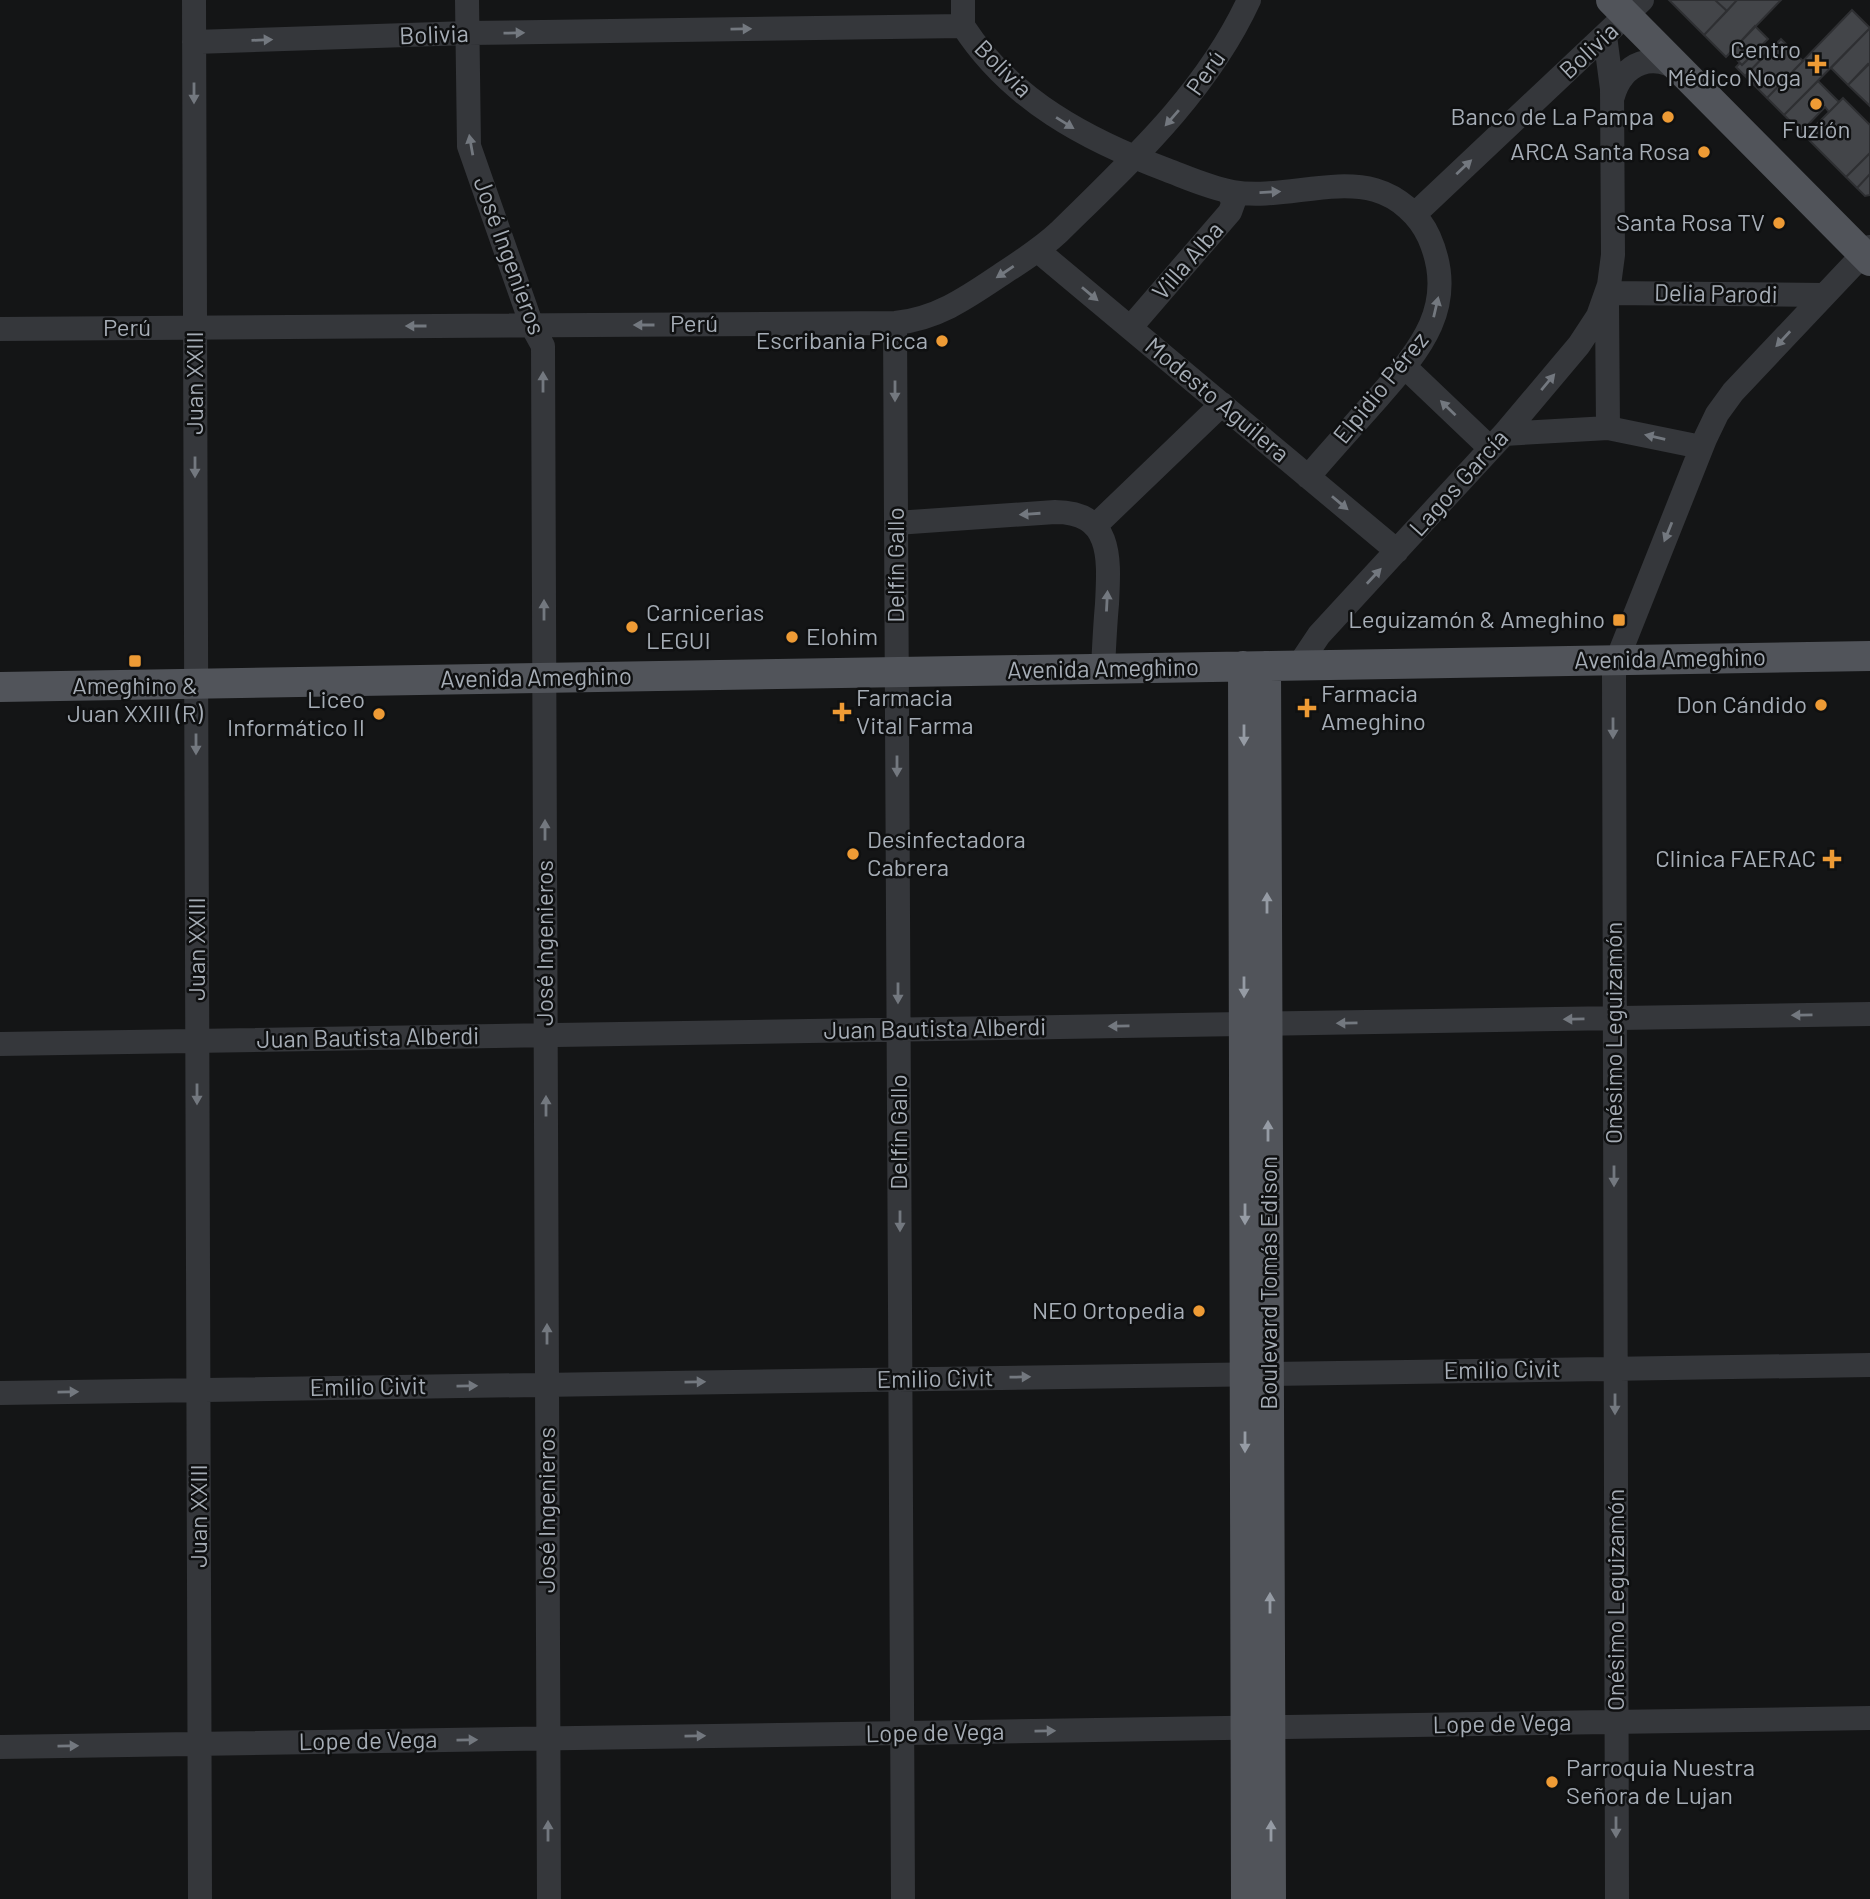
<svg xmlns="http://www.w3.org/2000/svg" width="1870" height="1899" font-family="Barlow,sans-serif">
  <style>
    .building { fill: #434549; stroke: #2e2f32; stroke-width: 2 }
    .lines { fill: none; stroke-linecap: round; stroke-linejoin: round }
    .minor { stroke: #35373b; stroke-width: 24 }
    .major { stroke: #51545a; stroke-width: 30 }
    .oneway { fill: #73787f }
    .oneway2 { fill: #959ba4 }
    .poi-dot { fill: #ee9b35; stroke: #0f1011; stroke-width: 2.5 }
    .labels { text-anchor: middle; stroke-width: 5; stroke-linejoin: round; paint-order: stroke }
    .street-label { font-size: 24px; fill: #a6adb6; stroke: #0f1011 }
    .poi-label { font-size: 24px; fill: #a6adb6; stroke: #0f1011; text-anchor: end }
  </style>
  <rect width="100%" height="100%" fill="#141516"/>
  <!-- building -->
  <path class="building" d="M 1669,0 L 1715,0 L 1727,11 L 1704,35 Z
    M 1715,0 L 1737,0 L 1727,11 Z
    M 1737,0 L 1781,0 L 1726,57 L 1704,35 Z
    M 1852,10 L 1870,28 L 1784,115 L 1767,98 Z
    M 1755,26 L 1768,39 L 1742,65 L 1730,53 Z
    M 1870,28 L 1870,63 L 1848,85 L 1831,68 Z
    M 1781,39 L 1803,61 L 1767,98 L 1745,76 Z
    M 1764,44 L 1770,50 L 1745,76 L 1736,67 L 1740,63 L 1742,65 Z
    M 1868,64 L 1870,66 L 1870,106 L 1848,85 Z
    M 1818,81 L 1839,102 L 1829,112 L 1825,107 L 1801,132 L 1784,115 Z
    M 1843,98 L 1870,125 L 1870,153 L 1846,177 L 1805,136 Z
    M 1870,153 L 1870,174 L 1857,188 L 1846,177 Z
    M 1870,174 L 1870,195 L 1865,196 L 1857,188 Z"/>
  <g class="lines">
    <!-- minor -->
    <path class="minor" d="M 194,0 L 200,1899
      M 467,0 L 469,146 L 532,326 L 543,346 L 549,1899
      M 963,0 L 963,26
      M 963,26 C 1011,100 1087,140 1167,170 C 1188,178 1210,188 1233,192 C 1278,200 1331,178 1375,190 C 1399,197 1419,215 1429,237 C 1460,307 1418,352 1375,401 C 1353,426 1330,451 1308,477
      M 194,42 L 468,33 L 963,26
      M 1613,96 C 1623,62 1654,51 1682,72
      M 1415,214 L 1642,0
      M 1037,250 L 1397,551
      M 1607,293 L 1824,295
      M 1607,304 L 1608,428
      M 895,323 L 903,1899
      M 1130,328 L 1230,212 L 1234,201 L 1227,191
      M 0,329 L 895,323 C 937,319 968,297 1002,274 C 1022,261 1042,248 1059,232 C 1131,161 1206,93 1249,0
      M 1405,367 L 1490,448
      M 1504,434 L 1608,428 L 1701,447
      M 896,523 L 1055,512 C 1114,512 1109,561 1107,604 C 1105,626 1104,647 1103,669
      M 1095,526 L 1222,404
      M 1299,665 L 1319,635 L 1504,434 L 1579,345 L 1598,316 L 1609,285 L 1613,255 L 1612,89 L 1605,36
      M 0,1044 L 1870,1014
      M 0,1393 L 1870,1365
      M 0,1747 L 1870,1718
      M 1617,1899 L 1614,675 L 1617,660 L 1705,439 L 1717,414 L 1733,392 L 1870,247"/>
    <!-- major -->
    <path class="major" d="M 1611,0 L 1870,261
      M 1243,666 L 1246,1899
      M 1266,666 L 1271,1899
      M 0,687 L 1870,656"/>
  </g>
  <!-- one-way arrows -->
  <defs><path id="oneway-solid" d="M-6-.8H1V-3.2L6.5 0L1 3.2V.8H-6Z" transform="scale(1.75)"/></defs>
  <g class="oneway">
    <use href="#oneway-solid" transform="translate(741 29) rotate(-1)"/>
    <use href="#oneway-solid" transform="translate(514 33) rotate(-1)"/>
    <use href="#oneway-solid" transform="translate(262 40) rotate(-2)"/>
    <use href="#oneway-solid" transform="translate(194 93) rotate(90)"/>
    <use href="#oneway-solid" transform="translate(1172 118) rotate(131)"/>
    <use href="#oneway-solid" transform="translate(1065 123) rotate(32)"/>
    <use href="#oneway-solid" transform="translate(471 145) rotate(-100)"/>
    <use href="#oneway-solid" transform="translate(1464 167) rotate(-43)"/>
    <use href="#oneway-solid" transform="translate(1270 192) rotate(-3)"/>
    <use href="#oneway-solid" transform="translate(1005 272) rotate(146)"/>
    <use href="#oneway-solid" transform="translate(1090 294) rotate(40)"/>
    <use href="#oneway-solid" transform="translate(1436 307) rotate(-77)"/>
    <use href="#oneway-solid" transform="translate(644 325) rotate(180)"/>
    <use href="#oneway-solid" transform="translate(416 326) rotate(180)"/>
    <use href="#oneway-solid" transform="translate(1783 339) rotate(133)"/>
    <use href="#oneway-solid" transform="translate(543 382) rotate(-90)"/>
    <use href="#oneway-solid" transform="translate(1548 382) rotate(-50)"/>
    <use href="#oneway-solid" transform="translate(895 391) rotate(90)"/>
    <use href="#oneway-solid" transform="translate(1448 408) rotate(-136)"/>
    <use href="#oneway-solid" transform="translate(1655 437) rotate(-167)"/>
    <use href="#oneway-solid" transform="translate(195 467) rotate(90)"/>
    <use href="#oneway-solid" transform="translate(1340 503) rotate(40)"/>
    <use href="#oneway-solid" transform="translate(1030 514) rotate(176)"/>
    <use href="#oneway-solid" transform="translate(1668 532) rotate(112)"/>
    <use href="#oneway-solid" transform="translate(1374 576) rotate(-47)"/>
    <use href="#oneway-solid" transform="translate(1107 601) rotate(-87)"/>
    <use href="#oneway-solid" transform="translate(544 610) rotate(-90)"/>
    <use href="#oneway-solid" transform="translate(1613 728) rotate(90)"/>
    <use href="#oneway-solid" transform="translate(196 744) rotate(90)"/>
    <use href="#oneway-solid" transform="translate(897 766) rotate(90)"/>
    <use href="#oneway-solid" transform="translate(545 830) rotate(-90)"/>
    <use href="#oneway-solid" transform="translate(898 993) rotate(90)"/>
    <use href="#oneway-solid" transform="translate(1802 1015) rotate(179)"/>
    <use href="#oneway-solid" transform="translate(1574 1019) rotate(179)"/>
    <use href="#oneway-solid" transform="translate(1347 1023) rotate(179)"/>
    <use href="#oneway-solid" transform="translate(1119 1026) rotate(179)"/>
    <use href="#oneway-solid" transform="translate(197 1094) rotate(90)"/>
    <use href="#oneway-solid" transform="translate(546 1106) rotate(-90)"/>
    <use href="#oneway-solid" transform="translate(1614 1176) rotate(90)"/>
    <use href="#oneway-solid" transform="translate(900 1221) rotate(90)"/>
    <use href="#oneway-solid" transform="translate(547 1334) rotate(-90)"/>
    <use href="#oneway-solid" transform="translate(1020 1377) rotate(-1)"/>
    <use href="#oneway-solid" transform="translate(695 1382) rotate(-1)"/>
    <use href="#oneway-solid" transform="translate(467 1386) rotate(-1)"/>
    <use href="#oneway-solid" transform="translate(68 1392) rotate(-1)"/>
    <use href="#oneway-solid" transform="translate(1615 1404) rotate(90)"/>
    <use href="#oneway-solid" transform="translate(1045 1731) rotate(-1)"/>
    <use href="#oneway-solid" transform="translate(695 1736) rotate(-1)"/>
    <use href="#oneway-solid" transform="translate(467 1740) rotate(-1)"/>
    <use href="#oneway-solid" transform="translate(68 1746) rotate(-1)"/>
    <use href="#oneway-solid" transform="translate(1616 1827) rotate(90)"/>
    <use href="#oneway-solid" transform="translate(548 1831) rotate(-90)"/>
  </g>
  <g class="oneway2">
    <use href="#oneway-solid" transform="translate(1244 735) rotate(90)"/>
    <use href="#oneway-solid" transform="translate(1267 903) rotate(-90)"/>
    <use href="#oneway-solid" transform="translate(1244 987) rotate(90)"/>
    <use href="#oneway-solid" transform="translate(1268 1131) rotate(-90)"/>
    <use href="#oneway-solid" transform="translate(1245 1214) rotate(90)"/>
    <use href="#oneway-solid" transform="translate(1245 1442) rotate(90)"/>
    <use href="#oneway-solid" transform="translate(1270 1603) rotate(-90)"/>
    <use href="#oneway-solid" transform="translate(1271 1831) rotate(-90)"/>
  </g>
  <!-- markers -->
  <g class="poi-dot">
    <path d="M1813.5 53.5h7v7h7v7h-7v7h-7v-7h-7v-7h7z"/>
    <circle cx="1816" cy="104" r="7"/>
    <circle cx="1668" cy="117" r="7"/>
    <circle cx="1704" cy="152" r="7"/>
    <circle cx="1779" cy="223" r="7"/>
    <circle cx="942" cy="341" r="7"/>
    <rect x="1612" y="613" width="14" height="14" rx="3.5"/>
    <circle cx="632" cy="627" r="7"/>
    <circle cx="792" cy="637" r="7"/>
    <rect x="128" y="654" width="14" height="14" rx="3.5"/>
    <circle cx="1821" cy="705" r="7"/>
    <path d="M1303.5 697.5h7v7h7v7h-7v7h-7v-7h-7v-7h7z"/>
    <path d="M838.5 701.5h7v7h7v7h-7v7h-7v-7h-7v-7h7z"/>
    <circle cx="379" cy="714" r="7"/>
    <circle cx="853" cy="854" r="7"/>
    <path d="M1828.5 848.5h7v7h7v7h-7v7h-7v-7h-7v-7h7z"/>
    <circle cx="1199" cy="1311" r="7"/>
    <circle cx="1552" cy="1782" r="7"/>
  </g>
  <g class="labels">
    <!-- street labels -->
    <g class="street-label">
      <text transform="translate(434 35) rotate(-2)" y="8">Bolivia</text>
      <text transform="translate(1589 51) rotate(-43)" y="8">Bolivia</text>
      <text transform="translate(1003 69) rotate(45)" y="8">Bolivia</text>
      <text transform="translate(1206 73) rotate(-55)" y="8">Perú</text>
      <text transform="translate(509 256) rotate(70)" y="8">José Ingenieros</text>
      <text transform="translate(1188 261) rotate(-49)" y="8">Villa Alba</text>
      <text transform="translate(1716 294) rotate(1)" y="8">Delia Parodi</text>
      <text x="694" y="332">Perú</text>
      <text x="127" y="336">Perú</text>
      <text transform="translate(195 383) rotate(-90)" y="8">Juan XXIII</text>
      <text transform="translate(1381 388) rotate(-51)" y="8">Elpidio Pérez</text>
      <text transform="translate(1217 400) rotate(40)" y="8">Modesto Aguilera</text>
      <text transform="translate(1459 483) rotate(-48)" y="8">Lagos García</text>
      <text transform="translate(896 565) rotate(-90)" y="8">Delfín Gallo</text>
      <text transform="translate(1670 659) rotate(-1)" y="8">Avenida Ameghino</text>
      <text transform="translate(1103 669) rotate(-1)" y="8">Avenida Ameghino</text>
      <text transform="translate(536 678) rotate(-1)" y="8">Avenida Ameghino</text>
      <text transform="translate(545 943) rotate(-90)" y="8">José Ingenieros</text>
      <text transform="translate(197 949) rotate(-90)" y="8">Juan XXIII</text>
      <text transform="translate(935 1029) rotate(-1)" y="8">Juan Bautista Alberdi</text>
      <text transform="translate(1614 1033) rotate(-90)" y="8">Onésimo Leguizamón</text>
      <text transform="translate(368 1038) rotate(-1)" y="8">Juan Bautista Alberdi</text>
      <text transform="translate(899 1132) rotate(-90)" y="8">Delfín Gallo</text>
      <text transform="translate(1269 1283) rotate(-90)" y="8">Boulevard Tomás Edison</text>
      <text transform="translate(1502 1370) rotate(-1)" y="8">Emilio Civit</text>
      <text transform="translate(935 1379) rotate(-1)" y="8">Emilio Civit</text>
      <text transform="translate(368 1387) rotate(-1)" y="8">Emilio Civit</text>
      <text transform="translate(547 1510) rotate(-90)" y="8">José Ingenieros</text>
      <text transform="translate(199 1516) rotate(-90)" y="8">Juan XXIII</text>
      <text transform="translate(1616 1600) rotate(-90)" y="8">Onésimo Leguizamón</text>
      <text transform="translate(1502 1724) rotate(-1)" y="8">Lope de Vega</text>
      <text transform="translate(935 1733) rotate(-1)" y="8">Lope de Vega</text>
      <text transform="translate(368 1741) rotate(-1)" y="8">Lope de Vega</text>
    </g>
    <!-- poi labels -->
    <g class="poi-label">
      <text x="1801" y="58">Centro<tspan x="1801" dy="28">Médico Noga</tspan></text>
      <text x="1654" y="125">Banco de La Pampa</text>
      <text x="1816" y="138" text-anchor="middle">Fuzión</text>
      <text x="1690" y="160">ARCA Santa Rosa</text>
      <text x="1765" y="231">Santa Rosa TV</text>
      <text x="928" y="349">Escribania Picca</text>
      <text x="646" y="621" text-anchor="start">Carnicerias<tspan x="646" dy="28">LEGUI</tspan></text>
      <text x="1605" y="628">Leguizamón &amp; Ameghino</text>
      <text x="806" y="645" text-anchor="start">Elohim</text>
      <text x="135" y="694" text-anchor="middle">Ameghino &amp;<tspan x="135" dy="28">Juan XXIII (R)</tspan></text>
      <text x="1321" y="702" text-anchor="start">Farmacia<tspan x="1321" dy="28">Ameghino</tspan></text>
      <text x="856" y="706" text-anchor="start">Farmacia<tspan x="856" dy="28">Vital Farma</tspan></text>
      <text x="365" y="708">Liceo<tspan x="365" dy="28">Informático II</tspan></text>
      <text x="1807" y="713">Don Cándido</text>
      <text x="867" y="848" text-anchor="start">Desinfectadora<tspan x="867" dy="28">Cabrera</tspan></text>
      <text x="1816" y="867">Clinica FAERAC</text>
      <text x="1185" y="1319">NEO Ortopedia</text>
      <text x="1566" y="1776" text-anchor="start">Parroquia Nuestra<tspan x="1566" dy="28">Señora de Lujan</tspan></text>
    </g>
  </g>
</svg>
